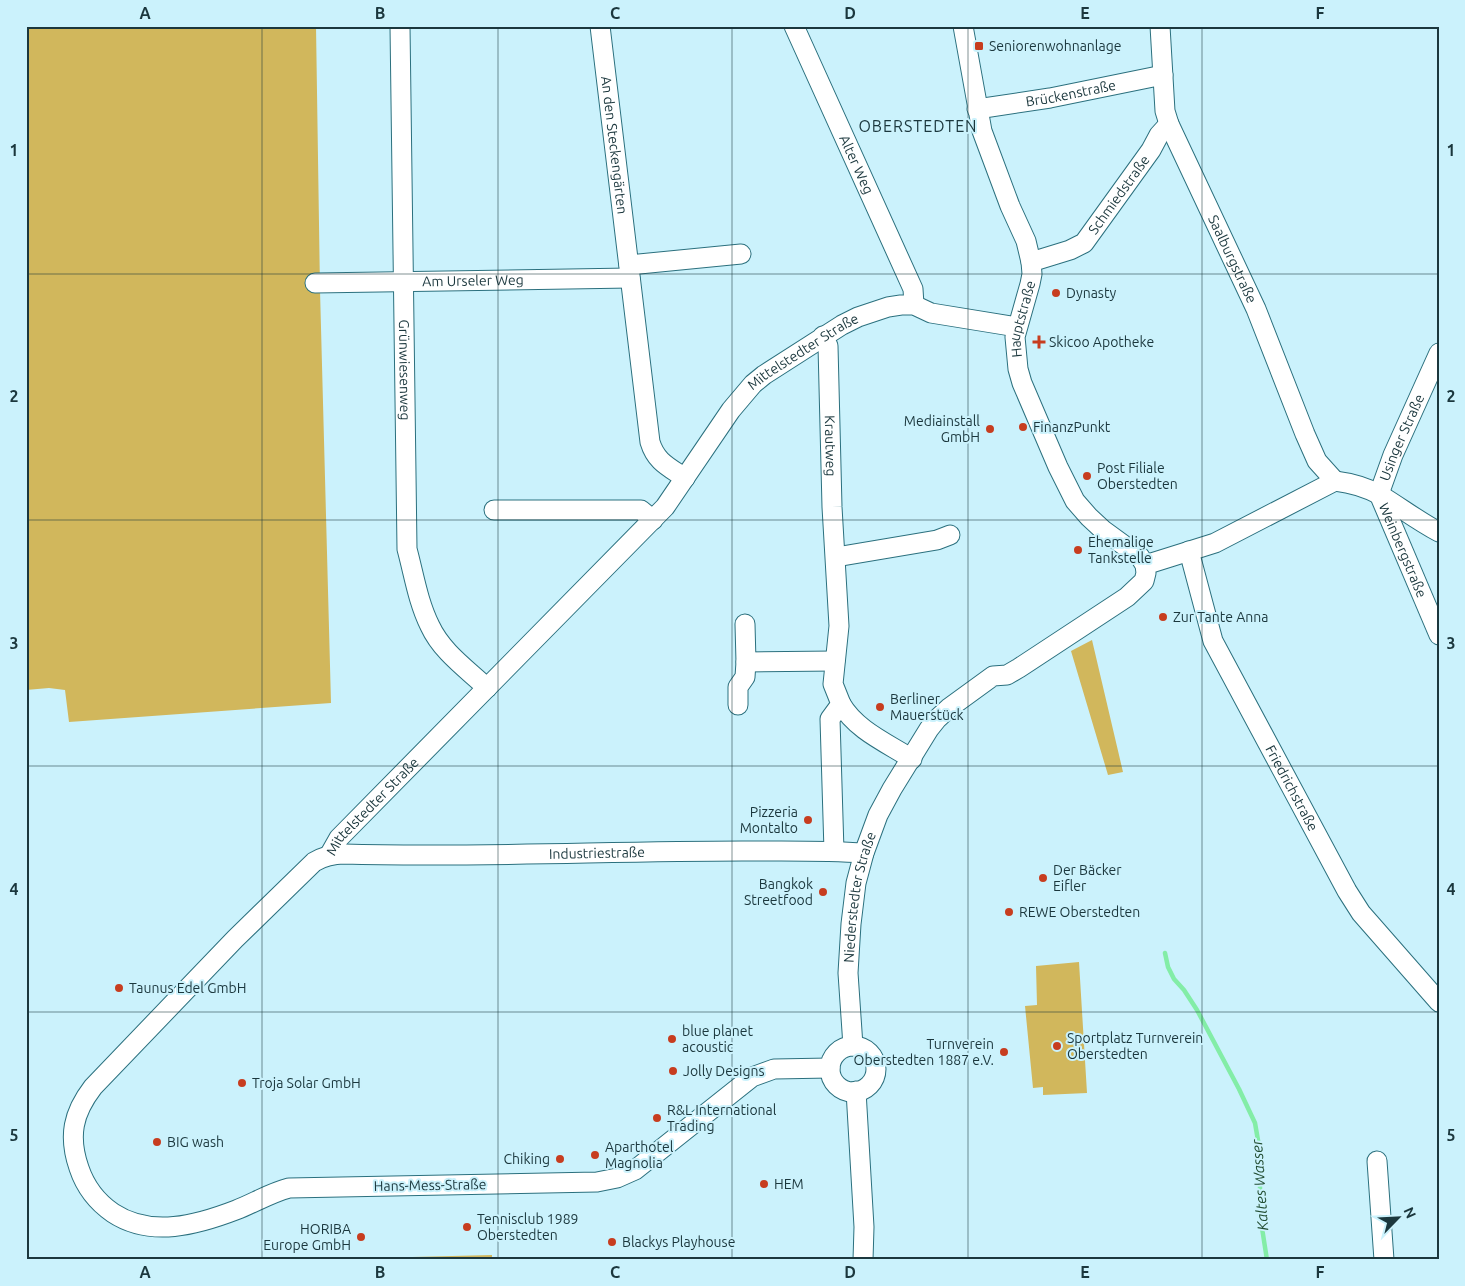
<svg xmlns="http://www.w3.org/2000/svg" width="1465" height="1286" font-family="Ubuntu,sans-serif">
  <style>
    .green { fill: #d1b75c }
    .lines { fill: none; stroke-linecap: round; stroke-linejoin: round }
    .stream { stroke: #83eda7; stroke-width: 4.5 }
    .minor-casing { stroke: #2b707e; stroke-width: 21 }
    .minor { stroke: #fff; stroke-width: 19 }
    .grid { fill: none; stroke: #1b373d; stroke-width: 1; stroke-opacity: 0.55 }
    .poi-dot { fill: #c73d1f; stroke: #cbf2fc; stroke-width: 2 }
    .labels { text-anchor: middle; stroke-width: 4; stroke-linejoin: round; paint-order: stroke }
    .poi-label { font-size: 14px; fill: #1b373d; stroke: #cbf2fc; text-anchor: start }
    .street-label { font-size: 14px; fill: #1b373d; stroke: #cbf2fc }
    .water-label { font-size: 15px; font-style: italic; fill: #234e33; stroke: #cbf2fc }
    .quarter-label { font-size: 16px; letter-spacing: 1px; fill: #1b373d; stroke: #cbf2fc }
    .neatline { fill: none; stroke: #1b373d; stroke-width: 2 }
    .grid-label { font-size: 16px; text-anchor: middle; font-weight: bold; fill: #1b373d }
  </style>
  <rect width="100%" height="100%" fill="#cbf2fc"/>
  <!-- green -->
  <path class="green" d="M 26,26 L 316,26 L 320,290 L 331,703 L 69,722 L 65,690 L 49,688 L 26,690 Z
    M 1092,640 L 1123,772 L 1108,775 L 1071,651 Z
    M 1079,962 L 1087,1093 L 1043,1095 L 1043,1087 L 1033,1088 L 1025,1006 L 1037,1005 L 1036,966 Z
    M 492,1255 L 492,1260 L 412,1260 L 412,1257 Z"/>
  <g class="lines">
    <!-- stream -->
    <path class="stream" d="M 1165,953 L 1168,967 L 1174,979 L 1184,990 L 1197,1010 L 1239,1089 L 1255,1123 L 1260,1152 L 1260,1215 L 1267,1260"/>
    <defs>
      <g id="minor">
        <path id="s1" d="M 400,26 L 407,549 C 414,575 418,602 430,626 C 442,652 467,669 487,688"/>
        <path id="s2" d="M 600,26 L 650,442 C 656,462 669,467 685,478"/>
        <path id="s3" d="M 794,26 L 913,289 L 914,305"/>
        <path id="s4" d="M 1160,26 L 1165,111 L 1169,124 L 1256,309 L 1305,434 L 1317,461 L 1335,481"/>
        <path id="s5" d="M 977,109 L 1050,98 L 1163,75"/>
        <path id="s6" d="M 1031,262 L 1070,250 L 1084,243 L 1151,150 L 1159,135 L 1169,124"/>
        <path d="M 629,265 L 741,254"/>
        <path id="s7" d="M 315,283 L 630,278"/>
        <path id="s8" d="M 823,336 L 828,346 L 832,507 L 839,626 L 833,684 L 841,704 L 830,719 L 834,851"/>
        <path id="s9" d="M 1379,494 L 1393,455 L 1439,353"/>
        <path id="s10" d="M 1379,494 L 1439,635"/>
        <path d="M 494,510 L 641,510 L 653,520"/>
        <path id="s11" d="M 1189,551 L 1213,641 L 1347,891 L 1361,913 L 1439,1002"/>
        <path d="M 836,557 L 937,540 L 950,535"/>
        <path d="M 1145,565 L 1215,543 L 1335,481 C 1351,483 1366,487 1380,495 C 1400,507 1418,521 1439,532"/>
        <path d="M 745,624 L 746,662 L 835,661"/>
        <path d="M 841,704 C 856,730 887,743 912,759"/>
        <path d="M 738,705 L 738,687 L 745,677 L 746,662"/>
        <path id="s12" d="M 330,854 L 339,838 L 665,507 L 731,410 L 753,384 L 764,375 L 842,325 L 858,317 L 888,307 L 901,305 L 914,305 L 931,313 L 1017,327"/>
        <path id="s13" d="M 853,1046 L 848,973 L 851,924 L 856,883 L 864,853 L 878,815 L 892,789 L 929,729 L 937,719 L 949,708 L 993,676 L 1007,675 L 1019,668 L 1127,597 L 1144,581 L 1146,573 L 1145,565 L 1140,557 L 1103,530 L 1089,517 L 1075,501 L 1058,467 L 1022,383 L 1018,369 L 1015,337 L 1030,284 L 1032,274 L 1031,262 L 1026,241 L 1010,206 L 982,131 L 963,26"/>
        <circle cx="853" cy="1069" r="23"/>
        <path id="s14" d="M 830,1068 L 774,1069 L 752,1077 L 635,1170 L 617,1178 L 597,1182 L 289,1188 C 270,1193 254,1203 236,1210 C 197,1225 151,1238 113,1213 C 97,1202 85,1186 79,1168 C 68,1136 73,1113 93,1087 L 235,939 L 314,862 C 324,856 332,854 344,854 C 476,858 610,851 742,851 C 783,851 823,850 864,853"/>
        <path d="M 856,1091 L 864,1227 L 863,1260"/>
        <path d="M 1377,1161 L 1384,1260"/>
      </g>
    </defs>
    <!-- minor casing -->
    <use href="#minor" class="minor-casing"/>
    <!-- minor -->
    <use href="#minor" class="minor"/>
  </g>
  <!-- grid -->
  <path class="grid" d="M 262,26 L 262,1260M 498,26 L 498,1260M 732,26 L 732,1260M 968,26 L 968,1260M 1202,26 L 1202,1260M 26,274 L 1439,274M 26,520 L 1439,520M 26,766 L 1439,766M 26,1012 L 1439,1012"/>
  <!-- markers -->
  <g class="poi-dot">
    <rect x="974" y="41" width="10" height="10" rx="2.5"/>
    <circle cx="1056" cy="293" r="5"/>
    <path d="M1036.5 334.5h5v5h5v5h-5v5h-5v-5h-5v-5h5z"/>
    <circle cx="1023" cy="427" r="5"/>
    <circle cx="990" cy="429" r="5"/>
    <circle cx="1087" cy="476" r="5"/>
    <circle cx="1078" cy="550" r="5"/>
    <circle cx="1163" cy="617" r="5"/>
    <circle cx="880" cy="707" r="5"/>
    <circle cx="808" cy="820" r="5"/>
    <circle cx="1043" cy="878" r="5"/>
    <circle cx="823" cy="892" r="5"/>
    <circle cx="1009" cy="912" r="5"/>
    <circle cx="119" cy="988" r="5"/>
    <circle cx="672" cy="1039" r="5"/>
    <circle cx="1057" cy="1046" r="5"/>
    <circle cx="1004" cy="1052" r="5"/>
    <circle cx="673" cy="1071" r="5"/>
    <circle cx="242" cy="1083" r="5"/>
    <circle cx="657" cy="1118" r="5"/>
    <circle cx="157" cy="1142" r="5"/>
    <circle cx="595" cy="1155" r="5"/>
    <circle cx="560" cy="1159" r="5"/>
    <circle cx="764" cy="1184" r="5"/>
    <circle cx="467" cy="1227" r="5"/>
    <circle cx="361" cy="1237" r="5"/>
    <circle cx="612" cy="1242" r="5"/>
  </g>
  <g class="labels">
    <!-- poi labels -->
    <g class="poi-label">
      <text x="989" y="51">Seniorenwohnanlage</text>
      <text x="1066" y="298">Dynasty</text>
      <text x="1049" y="347">Skicoo Apotheke</text>
      <text x="980" y="426" text-anchor="end">Mediainstall<tspan x="980" dy="16">GmbH</tspan></text>
      <text x="1033" y="432">FinanzPunkt</text>
      <text x="1097" y="473">Post Filiale<tspan x="1097" dy="16">Oberstedten</tspan></text>
      <text x="1088" y="547">Ehemalige<tspan x="1088" dy="16">Tankstelle</tspan></text>
      <text x="1173" y="622">Zur Tante Anna</text>
      <text x="890" y="704">Berliner<tspan x="890" dy="16">Mauerstück</tspan></text>
      <text x="798" y="817" text-anchor="end">Pizzeria<tspan x="798" dy="16">Montalto</tspan></text>
      <text x="1053" y="875">Der Bäcker<tspan x="1053" dy="16">Eifler</tspan></text>
      <text x="813" y="889" text-anchor="end">Bangkok<tspan x="813" dy="16">Streetfood</tspan></text>
      <text x="1019" y="917">REWE Oberstedten</text>
      <text x="129" y="993">Taunus Edel GmbH</text>
      <text x="682" y="1036">blue planet<tspan x="682" dy="16">acoustic</tspan></text>
      <text x="1067" y="1043">Sportplatz Turnverein<tspan x="1067" dy="16">Oberstedten</tspan></text>
      <text x="994" y="1049" text-anchor="end">Turnverein<tspan x="994" dy="16">Oberstedten 1887 e.V.</tspan></text>
      <text x="683" y="1076">Jolly Designs</text>
      <text x="252" y="1088">Troja Solar GmbH</text>
      <text x="667" y="1115">R&amp;L International<tspan x="667" dy="16">Trading</tspan></text>
      <text x="167" y="1147">BIG wash</text>
      <text x="605" y="1152">Aparthotel<tspan x="605" dy="16">Magnolia</tspan></text>
      <text x="550" y="1164" text-anchor="end">Chiking</text>
      <text x="774" y="1189">HEM</text>
      <text x="477" y="1224">Tennisclub 1989<tspan x="477" dy="16">Oberstedten</tspan></text>
      <text x="351" y="1234" text-anchor="end">HORIBA<tspan x="351" dy="16">Europe GmbH</tspan></text>
      <text x="622" y="1247">Blackys Playhouse</text>
    </g>
    <!-- street labels -->
    <g class="street-label">
      <text dy="5" stroke="none"><textPath href="#s5" startOffset="95">Brückenstraße</textPath></text>
      <text dy="5" stroke="none"><textPath href="#s2" startOffset="120">An den Steckengärten</textPath></text>
      <text dy="5" stroke="none"><textPath href="#s3" startOffset="152">Alter Weg</textPath></text>
      <text dy="5" stroke="none"><textPath href="#s6" startOffset="116">Schmiedstraße</textPath></text>
      <text dy="5" stroke="none"><textPath href="#s4" startOffset="248">Saalburgstraße</textPath></text>
      <text dy="5" stroke="none"><textPath href="#s7" startOffset="158">Am Urseler Weg</textPath></text>
      <text dy="5" stroke="none"><textPath href="#s13" startOffset="906">Hauptstraße</textPath></text>
      <text dy="5" stroke="none"><textPath href="#s12" startOffset="694">Mittelstedter Straße</textPath></text>
      <text dy="5" stroke="none"><textPath href="#s1" startOffset="344">Grünwiesenweg</textPath></text>
      <text dy="5" stroke="none"><textPath href="#s9" startOffset="61">Usinger Straße</textPath></text>
      <text dy="5" stroke="none"><textPath href="#s8" startOffset="111">Krautweg</textPath></text>
      <text dy="5" stroke="none"><textPath href="#s10" startOffset="61">Weinbergstraße</textPath></text>
      <text dy="5" stroke="none"><textPath href="#s11" startOffset="260">Friedrichstraße</textPath></text>
      <text dy="5" stroke="none"><textPath href="#s12" startOffset="64">Mittelstedter Straße</textPath></text>
      <text dy="5" stroke="none"><textPath href="#s14" startOffset="1506">Industriestraße</textPath></text>
      <text dy="5" stroke="none"><textPath href="#s13" startOffset="150">Niederstedter Straße</textPath></text>
      <text transform="translate(430 1185) rotate(-1)" y="5">Hans-Mess-Straße</text>
    </g>
    <!-- water labels -->
    <g class="water-label">
      <text transform="translate(1260 1185) rotate(-94)" y="5">Kaltes Wasser</text>
    </g>
    <!-- quarter labels -->
    <g class="quarter-label">
      <text x="918" y="132">OBERSTEDTEN</text>
    </g>
  </g>
  <!-- border -->
  <rect width="1465" height="1286" fill="none" stroke="#cbf2fc" stroke-width="55"/>
  <!-- north arrow -->
  <g transform="translate(1398 1218) rotate(66)" stroke="#cbf2fc" stroke-width="4" paint-order="stroke">
  <path d="M0-4L9 19L0 12L-9 19Z" fill="#1b373d"/>
  <text y="-8" font-size="14" font-weight="bold" text-anchor="middle" fill="#1b373d">N</text>
  </g>
  <rect x="28" y="28" width="1410" height="1230" class="neatline"/>
  <g class="grid-label">
    <text x="145" y="19">A</text>
    <text x="380" y="19">B</text>
    <text x="615" y="19">C</text>
    <text x="850" y="19">D</text>
    <text x="1085" y="19">E</text>
    <text x="1320" y="19">F</text>
    <text x="14" y="156">1</text>
    <text x="1451" y="156">1</text>
    <text x="14" y="402">2</text>
    <text x="1451" y="402">2</text>
    <text x="14" y="649">3</text>
    <text x="1451" y="649">3</text>
    <text x="14" y="895">4</text>
    <text x="1451" y="895">4</text>
    <text x="14" y="1141">5</text>
    <text x="1451" y="1141">5</text>
    <text x="145" y="1278">A</text>
    <text x="380" y="1278">B</text>
    <text x="615" y="1278">C</text>
    <text x="850" y="1278">D</text>
    <text x="1085" y="1278">E</text>
    <text x="1320" y="1278">F</text>
  </g>
</svg>
